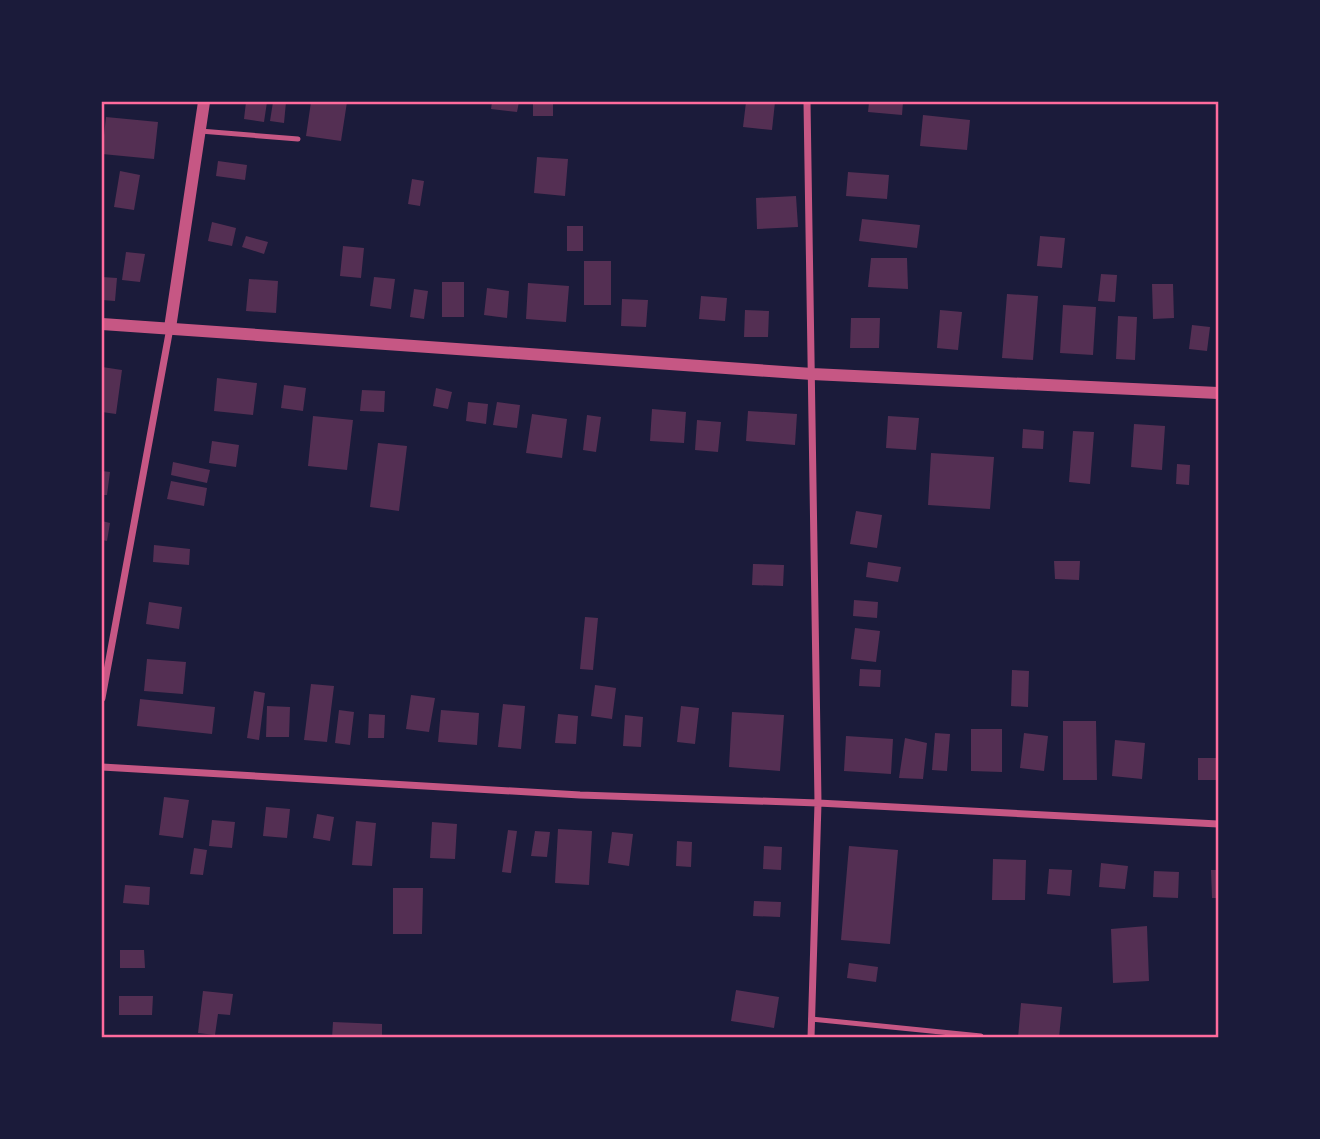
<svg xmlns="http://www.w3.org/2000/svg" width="1320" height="1139" font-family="'Work Sans',sans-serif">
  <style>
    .building { fill: #542f53 }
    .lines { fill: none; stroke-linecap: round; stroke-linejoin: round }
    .service { stroke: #c65784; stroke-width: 5 }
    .minor { stroke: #c65784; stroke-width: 7 }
    .tertiary { stroke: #c65784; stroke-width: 12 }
    .neatline { fill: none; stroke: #ff6b9d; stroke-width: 2.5 }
  </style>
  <rect width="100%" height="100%" fill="#1b1b3a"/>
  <!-- building -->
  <path class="building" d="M 246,102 L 267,102 L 264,122 L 244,119 Z
    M 273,102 L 286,102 L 284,123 L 270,121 Z
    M 311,102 L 347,102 L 341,141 L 306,136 Z
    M 492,102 L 519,102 L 517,112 L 491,109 Z
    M 533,102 L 553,102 L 553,116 L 533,116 Z
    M 746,102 L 775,102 L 772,130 L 743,127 Z
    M 869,102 L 903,102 L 902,115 L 868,112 Z
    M 923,115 L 970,120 L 967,150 L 920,146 Z
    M 106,117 L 158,122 L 154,159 L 102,154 Z
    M 537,157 L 568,159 L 565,196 L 534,193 Z
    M 218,161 L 247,165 L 245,180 L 216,176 Z
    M 120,171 L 140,175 L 134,210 L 114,207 Z
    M 848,172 L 889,175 L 887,199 L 846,196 Z
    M 412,179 L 424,181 L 420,206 L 408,204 Z
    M 796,196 L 798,227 L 757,229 L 756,198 Z
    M 862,219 L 920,225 L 917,248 L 859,241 Z
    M 212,222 L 236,228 L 232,246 L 208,241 Z
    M 567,226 L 583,226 L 583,251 L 567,251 Z
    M 246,236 L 268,242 L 264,254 L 242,247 Z
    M 1040,236 L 1065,238 L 1062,268 L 1037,266 Z
    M 343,246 L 364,248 L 361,278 L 340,276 Z
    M 126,252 L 145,254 L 140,282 L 122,280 Z
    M 871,258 L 907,258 L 908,289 L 868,287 Z
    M 584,261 L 611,261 L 611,305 L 584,305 Z
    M 1101,274 L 1117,275 L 1115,302 L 1098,301 Z
    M 102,277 L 117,278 L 115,301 L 102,300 Z
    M 374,277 L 395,279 L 391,309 L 370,306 Z
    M 249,279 L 278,281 L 276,313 L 246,311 Z
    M 442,282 L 464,282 L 464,317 L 442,317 Z
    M 528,283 L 569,286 L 566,322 L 526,319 Z
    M 1152,284 L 1173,284 L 1174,318 L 1153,319 Z
    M 487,288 L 509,291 L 507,318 L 484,315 Z
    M 414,289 L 428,291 L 424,319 L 410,317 Z
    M 1007,294 L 1038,296 L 1033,360 L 1002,358 Z
    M 701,296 L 727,298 L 725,321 L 699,319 Z
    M 622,299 L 648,300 L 646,327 L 621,326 Z
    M 1063,305 L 1096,307 L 1093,355 L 1060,353 Z
    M 745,310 L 769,311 L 768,337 L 744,337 Z
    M 940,310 L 962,312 L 958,350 L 937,348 Z
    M 1118,316 L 1137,317 L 1135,360 L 1116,359 Z
    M 851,318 L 880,318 L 879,348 L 850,348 Z
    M 1192,325 L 1210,327 L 1207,351 L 1189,349 Z
    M 102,367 L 122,370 L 116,414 L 102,412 Z
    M 217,378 L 257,383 L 253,415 L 214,411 Z
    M 284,385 L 306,388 L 303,411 L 281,408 Z
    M 436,388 L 452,392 L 448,409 L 433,406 Z
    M 362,390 L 385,391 L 384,412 L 360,411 Z
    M 468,402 L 488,404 L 486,424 L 466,421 Z
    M 497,402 L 520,405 L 517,428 L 493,425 Z
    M 652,409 L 686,412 L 684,443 L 650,441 Z
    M 748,411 L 797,414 L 795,445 L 746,441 Z
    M 532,414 L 567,419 L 562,458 L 526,453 Z
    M 587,415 L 601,417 L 596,452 L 583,450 Z
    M 313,416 L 353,420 L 347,470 L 308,466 Z
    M 888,416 L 919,418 L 916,450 L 886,448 Z
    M 697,420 L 721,422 L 718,452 L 695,450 Z
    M 1134,424 L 1165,426 L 1162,470 L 1131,467 Z
    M 1023,429 L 1044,431 L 1043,449 L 1022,448 Z
    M 1073,431 L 1094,432 L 1090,484 L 1069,482 Z
    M 212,441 L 239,445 L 236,467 L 209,463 Z
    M 378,443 L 407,446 L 399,511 L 370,507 Z
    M 931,453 L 994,457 L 990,509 L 928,505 Z
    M 173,462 L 210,470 L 207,483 L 171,475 Z
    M 1177,464 L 1190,465 L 1189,485 L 1176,484 Z
    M 102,471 L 110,472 L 107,495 L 102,495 Z
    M 171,481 L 207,488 L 204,506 L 167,499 Z
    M 856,511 L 882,515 L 877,548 L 850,544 Z
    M 102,521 L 110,523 L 107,541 L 102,540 Z
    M 154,545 L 190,549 L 189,565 L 153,562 Z
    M 1054,561 L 1080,561 L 1079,580 L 1055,579 Z
    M 868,562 L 901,567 L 898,582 L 866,577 Z
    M 753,564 L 784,565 L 783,586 L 752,585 Z
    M 854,600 L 878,602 L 877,618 L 853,616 Z
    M 149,602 L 182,607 L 179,629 L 146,624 Z
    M 585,617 L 598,618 L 593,670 L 580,669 Z
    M 855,628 L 880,631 L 876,662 L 851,659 Z
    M 147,659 L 186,662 L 183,694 L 144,691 Z
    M 860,669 L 881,670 L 880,687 L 859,686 Z
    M 1012,670 L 1029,671 L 1028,707 L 1011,706 Z
    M 311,684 L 334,686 L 327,742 L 304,740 Z
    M 595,685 L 616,688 L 612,719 L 591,716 Z
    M 254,691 L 265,693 L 259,740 L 247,738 Z
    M 411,695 L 435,698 L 429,732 L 406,729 Z
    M 140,699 L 215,707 L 212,734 L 137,726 Z
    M 503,704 L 525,706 L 521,749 L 498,747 Z
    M 267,706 L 290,707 L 289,737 L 266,737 Z
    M 681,706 L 699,708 L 695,744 L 677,742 Z
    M 339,710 L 354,712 L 350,745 L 335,743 Z
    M 441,710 L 479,713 L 477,745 L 438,742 Z
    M 732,712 L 784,715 L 780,771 L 729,767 Z
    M 369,714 L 385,715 L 384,738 L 368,738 Z
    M 558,714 L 578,716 L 576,744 L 555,743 Z
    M 625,715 L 643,717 L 641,747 L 623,746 Z
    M 1063,721 L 1096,721 L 1097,780 L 1063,780 Z
    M 971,729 L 1002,729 L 1002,772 L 971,771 Z
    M 935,733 L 950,734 L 947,771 L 932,770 Z
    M 1024,733 L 1048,736 L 1044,771 L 1020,768 Z
    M 846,736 L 893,739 L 891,774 L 844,771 Z
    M 905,738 L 927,743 L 923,779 L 899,778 Z
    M 1115,740 L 1145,743 L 1142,779 L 1112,776 Z
    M 1198,758 L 1216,758 L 1216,780 L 1198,780 Z
    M 164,797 L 189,800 L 183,838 L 159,835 Z
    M 266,807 L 290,809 L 287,838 L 263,836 Z
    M 317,814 L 334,817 L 330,841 L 313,838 Z
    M 212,820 L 235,822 L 232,848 L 209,846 Z
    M 356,821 L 376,823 L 372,866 L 352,865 Z
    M 432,822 L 457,824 L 455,859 L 430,858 Z
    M 558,829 L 592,831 L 589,885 L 555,883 Z
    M 508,830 L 517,831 L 511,873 L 502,872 Z
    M 535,831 L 550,832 L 547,857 L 531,856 Z
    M 612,832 L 633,834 L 629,866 L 608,863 Z
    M 677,841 L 692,842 L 691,867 L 676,866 Z
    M 764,846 L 782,847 L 781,870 L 763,869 Z
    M 849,846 L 898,850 L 890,944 L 841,940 Z
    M 194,848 L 207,850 L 203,875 L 190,874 Z
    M 993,859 L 1026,860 L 1025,900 L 992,900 Z
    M 1101,863 L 1128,866 L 1125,889 L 1099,887 Z
    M 1049,869 L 1072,870 L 1070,896 L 1047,894 Z
    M 1211,870 L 1218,870 L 1218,898 L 1212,898 Z
    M 1154,871 L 1179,872 L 1178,898 L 1153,897 Z
    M 125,885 L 150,887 L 149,905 L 123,903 Z
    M 393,888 L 423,888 L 422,934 L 393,934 Z
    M 754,901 L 781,902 L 780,917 L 753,916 Z
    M 1147,926 L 1149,981 L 1113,983 L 1111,929 Z
    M 120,950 L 144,950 L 145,968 L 120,968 Z
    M 849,963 L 878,967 L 876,982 L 847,978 Z
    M 736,990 L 779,997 L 774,1028 L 731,1021 Z
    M 203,991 L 233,994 L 230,1015 L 218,1014 L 215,1035 L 198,1033 Z
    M 119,996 L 153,996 L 152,1015 L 119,1015 Z
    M 1021,1003 L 1062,1007 L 1059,1038 L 1018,1038 Z
    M 333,1022 L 382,1024 L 382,1038 L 332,1038 Z"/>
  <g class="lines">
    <!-- service -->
    <path class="service" d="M 200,131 L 298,139
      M 811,1019 L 981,1036"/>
    <!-- minor -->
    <path class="minor" d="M 807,102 L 818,803 L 811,1038
      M 102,698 L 170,328
      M 102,767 L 580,795 L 818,803 L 1218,824"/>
    <!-- tertiary -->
    <path class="tertiary" d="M 102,324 L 812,374 L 1218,393
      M 170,328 L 204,102"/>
  </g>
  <!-- border -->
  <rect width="1320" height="1139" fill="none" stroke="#1b1b3a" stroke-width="206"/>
  <rect x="103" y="103" width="1114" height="933" class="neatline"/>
</svg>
